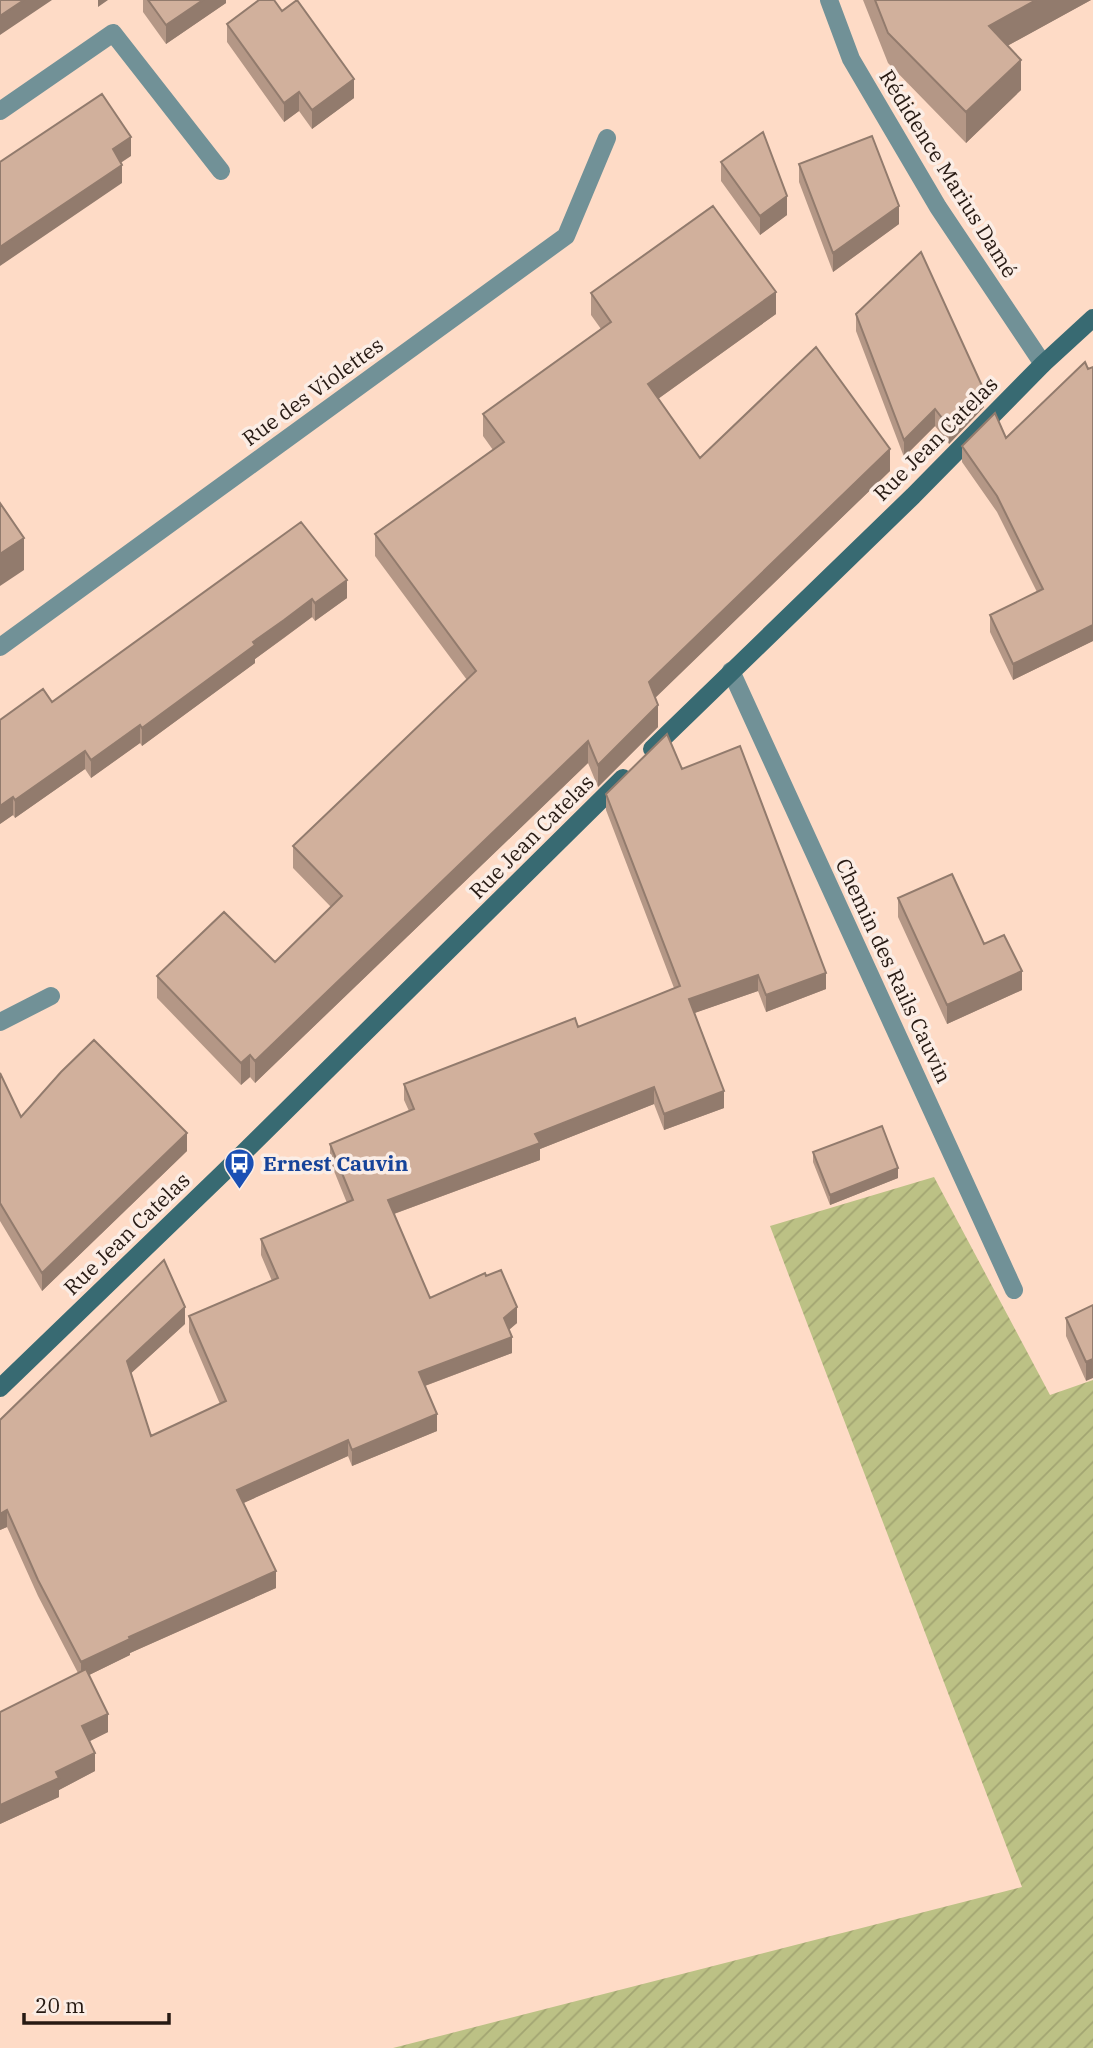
<svg xmlns="http://www.w3.org/2000/svg" width="1093" height="2048" font-family="'IBM Plex Serif',serif">
  <style>
    .garden { fill: url(#garden-furrows) }
    .lines { fill: none; stroke-linecap: round; stroke-linejoin: round }
    .lane { stroke: #719197; stroke-width: 18 }
    .street { stroke: #719197; stroke-width: 18 }
    .secondary { stroke: #386a72; stroke-width: 18 }
    .wall { fill: #b49786 }
    .shaded-wall { fill: #927b6d }
    .building { fill: #d1b09c; stroke: #927b6d; stroke-width: 2 }
    .labels { text-anchor: middle; stroke-width: 7; stroke-linejoin: round; paint-order: stroke }
    .street-label { font-size: 21px; fill: #271a13; stroke: #fbede5 }
    .transit-label { font-size: 21px; font-weight: bold; fill: #164399; stroke: #fbede5; text-anchor: start }
  </style>
  <defs>
    <pattern id="garden-furrows" width="10" height="10" patternUnits="userSpaceOnUse" patternTransform="scale(1.75)"><rect width="10" height="10" fill="#bcc185"/><path d="M-1 1l2-2M0 10L10 0M9 11l2-2" fill="none" stroke="#a2a572"/></pattern>
  </defs>
  <rect width="100%" height="100%" fill="#fedbc6"/>
  <!-- garden -->
  <path class="garden" d="M 934,1177 L 1050,1395 L 1093,1380 L 1093,2048 L 393,2048 L 1022,1887 L 770,1226 Z"/>
  <g class="lines">
    <!-- lane -->
    <path class="lane" d="M 829,0 L 851,59 L 938,207 L 1043,364
      M 0,1022 L 51,996"/>
    <!-- street -->
    <path class="street" d="M 0,111 L 113,33 L 221,171
      M 0,647 L 566,236 L 607,138
      M 731,671 L 1014,1290"/>
    <!-- secondary -->
    <path class="secondary" d="M 652,749 L 913,496 L 1043,364 L 1093,318
      M 0,1388 L 223,1173 L 623,778"/>
  </g>
  <!-- wall -->
  <path class="wall" d="M 143,0 L 226,0 L 226,3 L 166,44 L 143,12 Z
    M 863,0 L 1091,0 L 1007,46 L 1021,90 L 966,143 L 888,63 Z
    M 282,11 L 354,98 L 312,129 L 299,111 L 284,122 L 227,42 L 227,24 Z
    M 721,162 L 787,215 L 760,235 L 721,181 Z
    M 799,164 L 899,224 L 833,272 L 799,182 Z
    M 591,293 L 776,314 L 658,399 L 700,458 L 890,471 L 655,697 L 658,727 L 598,787 L 588,763 L 255,1083 L 250,1077 L 241,1085 L 157,998 L 157,976 L 275,962 L 331,907 L 293,868 L 293,846 L 467,680 L 375,556 L 375,534 L 493,450 L 483,436 L 483,414 L 601,329 L 591,315 Z
    M 856,314 L 984,407 L 949,444 L 935,426 L 904,457 L 856,331 Z
    M 1093,367 L 1093,641 L 1013,680 L 990,632 L 990,615 L 1037,592 L 997,512 L 962,462 L 962,446 L 1006,438 L 1088,369 Z
    M 301,522 L 347,598 L 315,621 L 312,617 L 284,638 L 255,659 L 255,663 L 142,746 L 140,743 L 91,778 L 85,769 L 15,818 L 13,815 L 0,824 L 52,702 Z
    M 682,769 L 826,989 L 766,1012 L 758,991 L 694,1013 L 724,1108 L 664,1130 L 654,1104 L 540,1149 L 540,1160 L 394,1214 L 430,1298 L 517,1323 L 509,1330 L 512,1353 L 425,1386 L 437,1431 L 352,1466 L 348,1456 L 243,1503 L 276,1588 L 130,1653 L 130,1655 L 89,1675 L 108,1732 L 90,1741 L 95,1771 L 59,1790 L 59,1797 L 0,1824 L 0,1712 L 78,1673 L 38,1596 L 7,1527 L 0,1530 L 0,1420 L 185,1324 L 131,1373 L 151,1436 L 220,1404 L 189,1332 L 189,1316 L 272,1281 L 261,1255 L 261,1239 L 347,1203 L 330,1161 L 330,1144 L 409,1111 L 404,1100 L 404,1084 L 578,1027 L 674,988 L 606,810 L 606,794 Z
    M 898,898 L 984,944 L 1022,990 L 947,1024 L 898,917 Z
    M 0,1073 L 21,1117 L 187,1151 L 42,1291 L 0,1221 Z
    M 813,1152 L 898,1178 L 830,1205 L 813,1162 Z
    M 1093,1305 L 1086,1381 L 1066,1336 L 1066,1318 Z"/>
  <!-- shaded-wall -->
  <path class="shaded-wall" d="M 24,0 L 52,0 L 0,35 L 0,16 Z
    M 98,0 L 108,0 L 98,7 Z
    M 203,0 L 226,0 L 226,3 L 166,44 L 166,25 Z
    M 1036,0 L 1091,0 L 989,56 L 989,26 Z
    M 1021,60 L 1021,90 L 966,143 L 966,112 Z
    M 354,79 L 354,98 L 312,129 L 312,110 Z
    M 299,92 L 299,111 L 284,122 L 284,103 Z
    M 131,137 L 131,156 L 113,168 L 113,149 Z
    M 122,165 L 122,183 L 0,266 L 0,247 Z
    M 787,196 L 787,215 L 760,235 L 760,216 Z
    M 899,206 L 899,224 L 833,272 L 833,253 Z
    M 776,292 L 776,314 L 648,406 L 648,384 Z
    M 984,390 L 984,407 L 949,444 L 949,427 Z
    M 935,409 L 935,426 L 904,457 L 904,440 Z
    M 890,449 L 890,471 L 649,704 L 649,682 Z
    M 24,538 L 24,570 L 0,586 L 0,554 Z
    M 347,580 L 347,598 L 315,621 L 315,603 Z
    M 312,599 L 312,617 L 255,659 L 255,663 L 142,746 L 142,728 L 253,642 Z
    M 1093,625 L 1093,641 L 1013,680 L 1013,664 Z
    M 658,705 L 658,727 L 598,787 L 598,765 Z
    M 140,725 L 140,743 L 91,778 L 91,760 Z
    M 588,741 L 588,763 L 255,1083 L 255,1061 Z
    M 85,751 L 85,769 L 15,818 L 15,800 Z
    M 13,797 L 13,815 L 0,824 L 0,806 Z
    M 1022,971 L 1022,990 L 947,1024 L 947,1005 Z
    M 826,973 L 826,989 L 766,1012 L 766,995 Z
    M 758,975 L 758,991 L 689,1015 L 689,999 Z
    M 250,1055 L 250,1077 L 241,1085 L 241,1063 Z
    M 654,1087 L 654,1104 L 540,1149 L 540,1160 L 388,1216 L 388,1200 L 535,1134 Z
    M 724,1091 L 724,1108 L 664,1130 L 664,1114 Z
    M 187,1133 L 187,1151 L 42,1291 L 42,1273 Z
    M 898,1168 L 898,1178 L 830,1205 L 830,1195 Z
    M 185,1307 L 185,1324 L 127,1377 L 127,1361 Z
    M 517,1307 L 517,1323 L 504,1334 L 504,1318 Z
    M 512,1337 L 512,1353 L 419,1388 L 419,1372 Z
    M 1093,1359 L 1093,1378 L 1086,1381 L 1086,1362 Z
    M 437,1414 L 437,1431 L 352,1466 L 352,1450 Z
    M 348,1440 L 348,1456 L 237,1506 L 237,1490 Z
    M 7,1510 L 7,1527 L 0,1530 L 0,1514 Z
    M 276,1571 L 276,1588 L 130,1653 L 130,1655 L 81,1679 L 81,1662 L 129,1637 Z
    M 108,1714 L 108,1732 L 82,1745 L 82,1726 Z
    M 95,1753 L 95,1771 L 59,1790 L 59,1797 L 0,1824 L 0,1805 L 56,1772 Z"/>
  <!-- building -->
  <path class="building" d="M 0,0 L 24,0 L 0,16 Z
    M 148,0 L 203,0 L 166,25 Z
    M 259,0 L 274,0 L 282,11 L 297,0 L 354,79 L 312,110 L 299,92 L 284,103 L 227,24 Z
    M 875,0 L 1036,0 L 989,26 L 1021,60 L 966,112 L 888,33 Z
    M 102,94 L 131,137 L 113,149 L 122,165 L 0,247 L 0,162 Z
    M 763,132 L 787,196 L 760,216 L 721,162 Z
    M 872,136 L 899,206 L 833,253 L 799,164 Z
    M 713,206 L 776,292 L 648,384 L 700,458 L 816,347 L 890,449 L 649,682 L 658,705 L 598,765 L 588,741 L 255,1061 L 250,1055 L 241,1063 L 157,976 L 224,912 L 275,962 L 342,896 L 293,846 L 476,671 L 375,534 L 504,442 L 483,414 L 611,322 L 591,293 Z
    M 921,252 L 984,390 L 949,427 L 935,409 L 904,440 L 856,314 Z
    M 1085,362 L 1088,369 L 1093,367 L 1093,625 L 1013,664 L 990,615 L 1043,589 L 997,496 L 962,446 L 995,413 L 1006,438 Z
    M 0,503 L 24,538 L 0,554 Z
    M 301,522 L 347,580 L 315,603 L 312,599 L 284,620 L 253,642 L 255,645 L 142,728 L 140,725 L 91,760 L 85,751 L 15,800 L 13,797 L 0,806 L 0,720 L 43,689 L 52,702 Z
    M 667,734 L 682,769 L 740,746 L 826,973 L 766,995 L 758,975 L 689,999 L 724,1091 L 664,1114 L 654,1087 L 535,1134 L 540,1143 L 388,1200 L 430,1298 L 485,1273 L 486,1276 L 501,1270 L 517,1307 L 504,1318 L 512,1337 L 419,1372 L 437,1414 L 352,1450 L 348,1440 L 237,1490 L 276,1571 L 129,1637 L 130,1639 L 81,1662 L 38,1580 L 7,1510 L 0,1514 L 0,1420 L 164,1260 L 185,1307 L 127,1361 L 151,1436 L 226,1401 L 189,1316 L 278,1278 L 261,1239 L 353,1200 L 330,1144 L 414,1109 L 404,1084 L 575,1018 L 578,1027 L 680,986 L 606,794 Z
    M 952,874 L 984,944 L 1004,935 L 1022,971 L 947,1005 L 898,898 Z
    M 94,1040 L 187,1133 L 42,1273 L 0,1203 L 0,1073 L 21,1117 L 61,1072 Z
    M 882,1126 L 898,1168 L 830,1195 L 813,1152 Z
    M 1093,1305 L 1093,1359 L 1086,1362 L 1066,1318 Z
    M 86,1669 L 108,1714 L 82,1726 L 95,1753 L 56,1772 L 59,1778 L 0,1805 L 0,1712 Z"/>
  <!-- icons -->
  <defs>
    <symbol id="bus-pin" viewBox="-11 -11 22 30"><path d="M0 17L-7.5 6A9.5 9.5 0 1 1 7.5 6Z" fill="#1a4fb4" stroke="#fbede5"/><path d="M-5-6H5V4H4V6H2V4H-2V6H-4V4H-5ZM-3.5-4V0h7V-4ZM-3.5 1.2v1.5H-2V1.2ZM2 1.2v1.5H3.5V1.2Z" fill="#fff"/></symbol>
  </defs>
  <g fill-rule="evenodd">
    <use href="#bus-pin" x="222" y="1146" width="35" height="47"/>
  </g>
  <g class="labels">
    <!-- street labels -->
    <g class="street-label">
      <text transform="translate(948 174) rotate(58)" y="7">Rédidence Marius Damé</text>
      <text transform="translate(313 392) rotate(-36)" y="7">Rue des Violettes</text>
      <text transform="translate(936 439) rotate(-45)" y="7">Rue Jean Catelas</text>
      <text transform="translate(532 837) rotate(-45)" y="7">Rue Jean Catelas</text>
      <text transform="translate(893 971) rotate(65)" y="7">Chemin des Rails Cauvin</text>
      <text transform="translate(127 1234) rotate(-44)" y="7">Rue Jean Catelas</text>
    </g>
    <!-- transit labels -->
    <g class="transit-label">
      <text x="263" y="1171">Ernest Cauvin</text>
    </g>
  </g>
  <!-- scale -->
  <path d="M24 2013v10h145v-10" fill="none" stroke="#271a13" stroke-width="3.5"/>
  <text x="35" y="2013" font-size="21" fill="#271a13" stroke="#fbede5" stroke-width="5" paint-order="stroke">20 m</text>
</svg>
